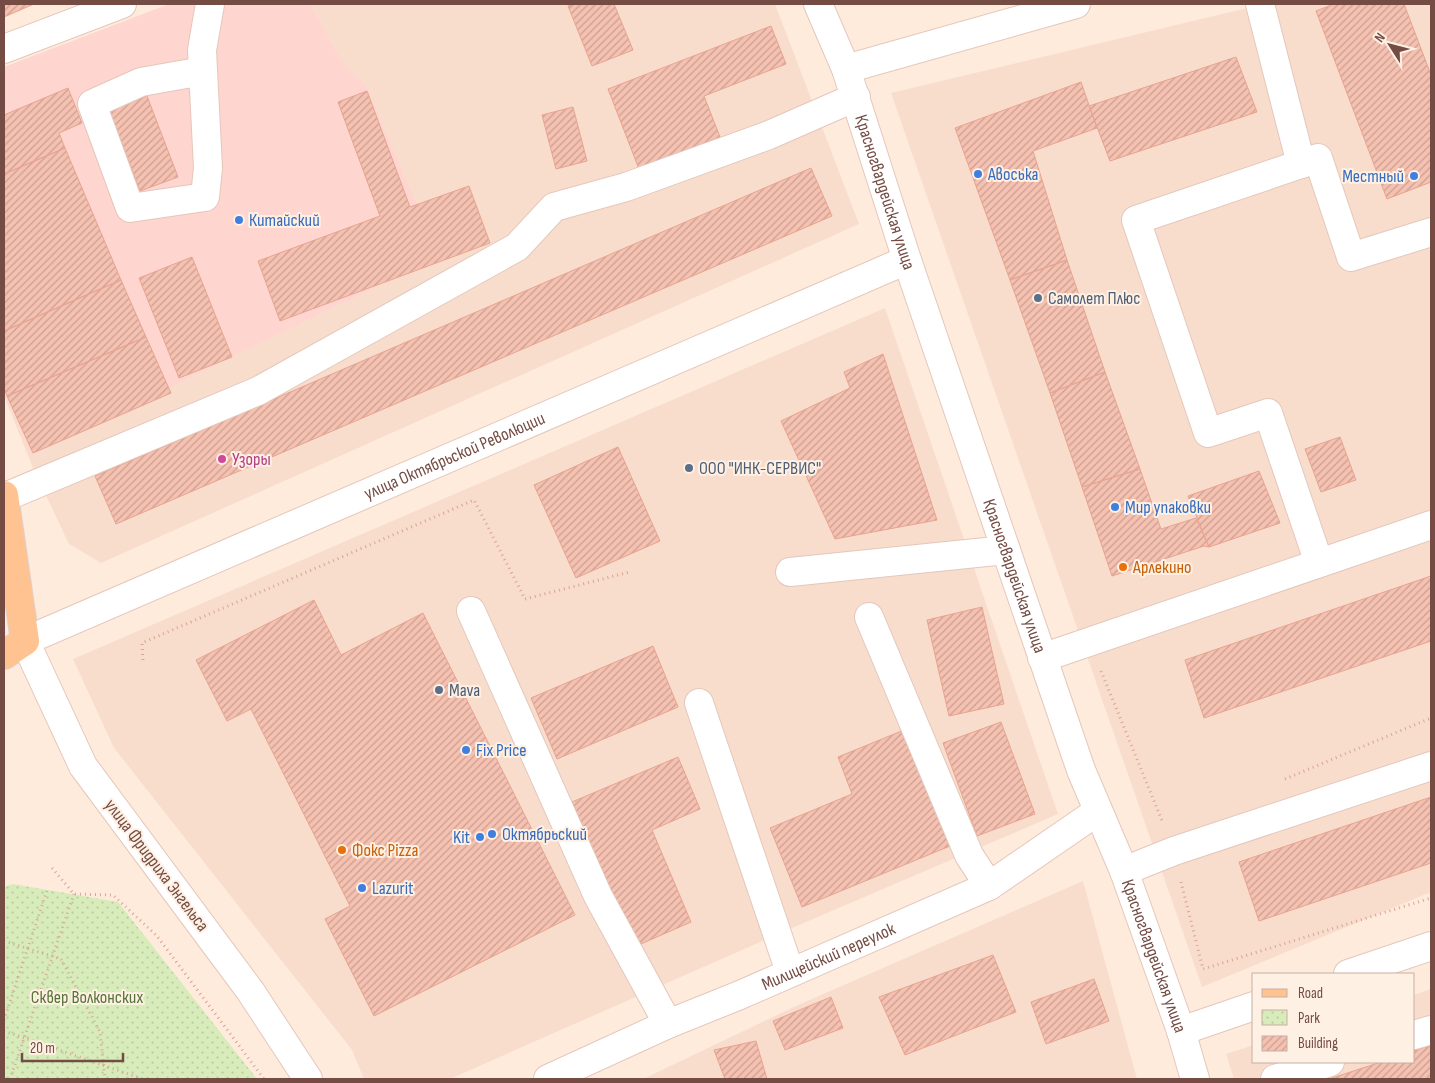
<svg xmlns="http://www.w3.org/2000/svg" width="1435" height="1083" font-family="'Sofia Sans Condensed',sans-serif">
  <style>
    .residential { fill: #f8ddcd }
    .commercial { fill: #ffd5cf }
    .park { fill: url(#park-dots) }
    .building { fill: url(#building-hatch); stroke: #e9a390 }
    .lines { fill: none; stroke-linecap: round; stroke-linejoin: round }
    .minor-casing { stroke: #e4c7bb; stroke-width: 30 }
    .major-casing { stroke: #dbd0ce; stroke-width: 30 }
    .path { stroke: #d9a495; stroke-width: 3; stroke-dasharray: 1 4; stroke-linecap: butt }
    .minor { stroke: #fff; stroke-width: 28 }
    .major { stroke: #ffc392; stroke-width: 28 }
    .shop-dot { fill: #3f7fe0; stroke: #fff0e4; stroke-width: 2 }
    .service-dot { fill: #5c6f8a; stroke: #fff0e4; stroke-width: 2 }
    .hotel-dot { fill: #d1479c; stroke: #fff0e4; stroke-width: 2 }
    .food-dot { fill: #e8710a; stroke: #fff0e4; stroke-width: 2 }
    .labels { text-anchor: middle; stroke-width: 4; stroke-linejoin: round; paint-order: stroke }
    .shop-label { font-size: 18px; fill: #366cbe; stroke: #fff0e4; text-anchor: start }
    .street-label { font-size: 18px; fill: #744c44; stroke: #fff0e4 }
    .service-label { font-size: 18px; fill: #4e5e75; stroke: #fff0e4; text-anchor: start }
    .hotel-label { font-size: 18px; fill: #b23c85; stroke: #fff0e4; text-anchor: start }
    .food-label { font-size: 18px; fill: #c56008; stroke: #fff0e4; text-anchor: start }
    .park-label { font-size: 18px; fill: #557538; stroke: #fff0e4 }
  </style>
  <defs>
    <pattern id="park-dots" width="8" height="8" patternUnits="userSpaceOnUse" patternTransform="scale(1.25)"><rect width="8" height="8" fill="#d7ecba"/><path d="M2 2h.1M6 6h.1" fill="none" stroke="#bccca1" stroke-width="1.8" stroke-linecap="round"/></pattern>
    <pattern id="building-hatch" width="6" height="6" patternUnits="userSpaceOnUse" patternTransform="scale(1.25)"><rect width="6" height="6" fill="#f5c1b1"/><path d="M-1 1l2-2M0 6l6-6M5 7l2-2" fill="none" stroke="#cb9f92"/></pattern>
  </defs>
  <rect width="100%" height="100%" fill="#feebdc"/>
  <!-- residential -->
  <path class="residential" d="M 213,4 L 775,4 L 859,224 L 101,563 L 69,544 L 33,468 L 4,396 L 4,75 Z
    M 1264,4 L 1431,4 L 1431,892 L 1202,987 L 891,93 Z
    M 885,308 L 1058,814 L 778,934 L 450,1079 L 364,1079 L 352,1050 L 114,748 L 73,659 Z
    M 1083,881 L 1137,1079 L 643,1079 L 798,1005 Z
    M 1431,989 L 1431,1079 L 1234,1079 L 1226,1054 L 1254,1045 L 1254,1062 L 1414,1062 L 1414,995 Z"/>
  <!-- commercial -->
  <path class="commercial" d="M 169,4 L 310,4 L 342,62 L 365,84 L 417,205 L 480,236 L 31,455 L 4,389 L 4,67 Z"/>
  <!-- park -->
  <path class="park" d="M 13,884 L 118,902 L 257,1079 L 4,1079 L 4,887 Z"/>
  <!-- building -->
  <path class="building" d="M 4,4 L 34,4 L 4,17 Z
    M 574,4 L 614,4 L 633,50 L 592,66 L 568,6 Z
    M 1334,4 L 1404,4 L 1431,75 L 1431,182 L 1387,199 L 1316,11 Z
    M 771,26 L 786,64 L 704,96 L 720,137 L 639,169 L 608,89 Z
    M 1236,57 L 1257,112 L 1110,161 L 1089,106 Z
    M 1081,82 L 1097,128 L 1033,151 L 1067,260 L 1010,280 L 955,128 Z
    M 68,88 L 82,123 L 59,133 L 65,148 L 4,174 L 4,115 Z
    M 367,91 L 410,207 L 469,186 L 490,243 L 280,321 L 258,261 L 380,216 L 338,102 Z
    M 147,96 L 178,177 L 140,191 L 109,110 Z
    M 573,107 L 587,161 L 556,169 L 542,115 Z
    M 65,148 L 121,280 L 4,331 L 4,174 Z
    M 811,168 L 832,216 L 116,524 L 95,476 Z
    M 192,257 L 232,357 L 179,378 L 139,278 Z
    M 1067,260 L 1105,372 L 1050,393 L 1010,280 Z
    M 121,280 L 146,337 L 7,396 L 4,388 L 4,331 Z
    M 146,337 L 171,393 L 33,453 L 7,396 Z
    M 883,354 L 937,520 L 835,539 L 781,421 L 850,388 L 844,372 Z
    M 1105,372 L 1140,469 L 1082,487 L 1050,393 Z
    M 1340,437 L 1356,480 L 1321,492 L 1305,449 Z
    M 618,447 L 660,541 L 576,578 L 534,485 Z
    M 1140,469 L 1161,529 L 1196,518 L 1209,547 L 1204,546 L 1112,576 L 1082,487 Z
    M 1259,471 L 1280,523 L 1209,547 L 1188,496 Z
    M 1431,576 L 1431,641 L 1204,718 L 1185,660 Z
    M 314,600 L 341,655 L 423,613 L 575,915 L 374,1016 L 325,919 L 350,906 L 251,709 L 227,721 L 196,660 Z
    M 982,607 L 1004,704 L 949,716 L 927,620 Z
    M 653,646 L 678,707 L 557,759 L 531,698 Z
    M 1001,722 L 1035,814 L 977,836 L 943,743 Z
    M 904,730 L 950,846 L 802,907 L 770,828 L 852,794 L 838,757 Z
    M 678,757 L 700,809 L 652,830 L 691,922 L 634,947 L 572,802 Z
    M 1431,797 L 1431,863 L 1259,921 L 1239,862 Z
    M 993,955 L 1016,1012 L 905,1055 L 879,997 Z
    M 1094,979 L 1109,1021 L 1046,1044 L 1031,1002 Z
    M 831,997 L 843,1028 L 785,1050 L 773,1021 Z
    M 756,1041 L 767,1079 L 725,1079 L 714,1050 Z
    M 1431,1045 L 1431,1079 L 1329,1079 L 1381,1062 L 1414,1062 L 1414,1051 Z"/>
  <g class="lines">
    <defs>
      <g id="minor">
        <path id="s1" d="M 818,4 L 846,69 L 907,260 L 1081,770 L 1124,871 L 1181,1031 L 1195,1079"/>
        <path d="M 1260,4 L 1301,164 L 1318,158 L 1351,257 L 1431,232"/>
        <path d="M 4,49 L 122,4"/>
        <path d="M 846,69 L 1076,4"/>
        <path d="M 203,71 L 141,82 L 92,104 L 130,208 L 205,197 L 208,168 L 202,50 L 210,4"/>
        <path d="M 1301,164 L 1136,220 L 1208,433 L 1268,413 L 1319,563"/>
        <path d="M 5,497 L 258,391 L 517,247 L 554,207 L 626,187 L 769,135 L 856,97"/>
        <path d="M 790,572 L 1006,550"/>
        <path d="M 471,611 L 598,896 L 668,1024"/>
        <path d="M 869,617 L 969,855 L 989,886"/>
        <path d="M 1042,658 L 1431,525"/>
        <path d="M 699,703 L 790,972"/>
        <path d="M 1124,871 L 1174,851 L 1431,766"/>
        <path d="M 1348,974 L 1431,946"/>
        <path d="M 1181,1031 L 1254,1006"/>
        <path d="M 1414,1035 L 1431,1030"/>
        <path id="s2" d="M 308,1079 L 251,992 L 83,766 L 25,641 L 907,260"/>
        <path id="s3" d="M 548,1079 L 668,1024 L 740,995 L 989,886 L 1098,811"/>
        <path d="M 1275,1079 L 1330,1062"/>
      </g>
      <path id="major" d="M 4,495 L 25,641
        M 4,655 L 25,641"/>
    </defs>
    <!-- minor casing -->
    <use href="#minor" class="minor-casing"/>
    <!-- major casing -->
    <use href="#major" class="major-casing"/>
    <!-- path -->
    <path class="path" d="M 143,660 L 142,643 L 474,500 L 525,599 L 630,572
      M 1101,671 L 1163,823
      M 1285,779 L 1431,718
      M 52,868 L 74,894 L 113,895 L 157,936 L 264,1079
      M 1181,882 L 1203,969 L 1431,898
      M 4,941 L 61,959 L 100,1032 L 105,1079
      M 4,1020 L 47,890
      M 4,1031 L 143,1079
      M 10,1079 L 74,894"/>
    <!-- minor -->
    <use href="#minor" class="minor"/>
    <!-- major -->
    <use href="#major" class="major"/>
  </g>
  <!-- markers -->
  <g class="shop-dot">
    <circle cx="978" cy="174" r="5"/>
    <circle cx="1414" cy="176" r="5"/>
    <circle cx="239" cy="220" r="5"/>
    <circle cx="1115" cy="507" r="5"/>
    <circle cx="466" cy="750" r="5"/>
    <circle cx="492" cy="834" r="5"/>
    <circle cx="480" cy="837" r="5"/>
    <circle cx="362" cy="888" r="5"/>
  </g>
  <g class="service-dot">
    <circle cx="1038" cy="298" r="5"/>
    <circle cx="689" cy="468" r="5"/>
    <circle cx="439" cy="690" r="5"/>
  </g>
  <circle class="hotel-dot" cx="222" cy="459" r="5"/>
  <g class="food-dot">
    <circle cx="1123" cy="567" r="5"/>
    <circle cx="342" cy="850" r="5"/>
  </g>
  <g class="labels">
    <!-- shop labels -->
    <g class="shop-label">
      <text x="988" y="180">Авоська</text>
      <text x="1404" y="182" text-anchor="end">Местный</text>
      <text x="249" y="226">Китайский</text>
      <text x="1125" y="513">Мир упаковки</text>
      <text x="476" y="756">Fix Price</text>
      <text x="502" y="840">Октябрьский</text>
      <text x="470" y="843" text-anchor="end">Kit</text>
      <text x="372" y="894">Lazurit</text>
    </g>
    <!-- street labels -->
    <g class="street-label">
      <text dy="6" stroke="none"><textPath href="#s1" startOffset="200">Красногвардейская улица</textPath></text>
      <text dy="6" stroke="none"><textPath href="#s2" startOffset="991">улица Октябрьской Революции</textPath></text>
      <text dy="6" stroke="none"><textPath href="#s1" startOffset="605">Красногвардейская улица</textPath></text>
      <text transform="translate(157 865) rotate(53)" y="6">улица Фридриха Энгельса</text>
      <text dy="6" stroke="none"><textPath href="#s3" startOffset="306">Милицейский переулок</textPath></text>
      <text dy="6" stroke="none"><textPath href="#s1" startOffset="1010">Красногвардейская улица</textPath></text>
    </g>
    <!-- service labels -->
    <g class="service-label">
      <text x="1048" y="304">Самолет Плюс</text>
      <text x="699" y="474">ООО "ИНК-СЕРВИС"</text>
      <text x="449" y="696">Mava</text>
    </g>
    <!-- hotel labels -->
    <g class="hotel-label">
      <text x="232" y="465">Узоры</text>
    </g>
    <!-- food labels -->
    <g class="food-label">
      <text x="1133" y="573">Арлекино</text>
      <text x="352" y="856">Фокс Pizza</text>
    </g>
    <!-- park labels -->
    <g class="park-label">
      <text x="87" y="1003">Сквер Волконских</text>
    </g>
  </g>
  <!-- border -->
  <rect width="1435" height="1083" fill="none" stroke="#744c44" stroke-width="10"/>
  <!-- legend -->
  <rect x="1252" y="973" width="162" height="90" fill="#fff0e4" stroke="#c7aea4"/>
  <rect x="1262" y="989" width="25" height="8" fill="#ffc392" stroke="#c7aea4"/>
  <text x="1298" y="998" font-size="15" fill="#744c44">Road</text>
  <rect x="1262" y="1010" width="25" height="15" fill="url(#park-dots)" stroke="#c7aea4"/>
  <text x="1298" y="1023" font-size="15" fill="#744c44">Park</text>
  <rect x="1262" y="1036" width="25" height="15" fill="url(#building-hatch)" stroke="#c7aea4"/>
  <text x="1298" y="1048" font-size="15" fill="#744c44">Building</text>
  <!-- north arrow -->
  <g transform="translate(1390 45) rotate(306)" stroke="#fff0e4" stroke-width="4" paint-order="stroke">
  <path d="M0-4L9 19L0 12L-9 19Z" fill="#744c44"/>
  <text y="-8" font-size="14" font-weight="bold" text-anchor="middle" fill="#744c44">N</text>
  </g>
  <!-- scale -->
  <path d="M22 1053v8h101v-8" fill="none" stroke="#744c44" stroke-width="2.5"/>
  <text x="30" y="1053" font-size="15" fill="#744c44" stroke="#fff0e4" stroke-width="4" paint-order="stroke">20 m</text>
</svg>
